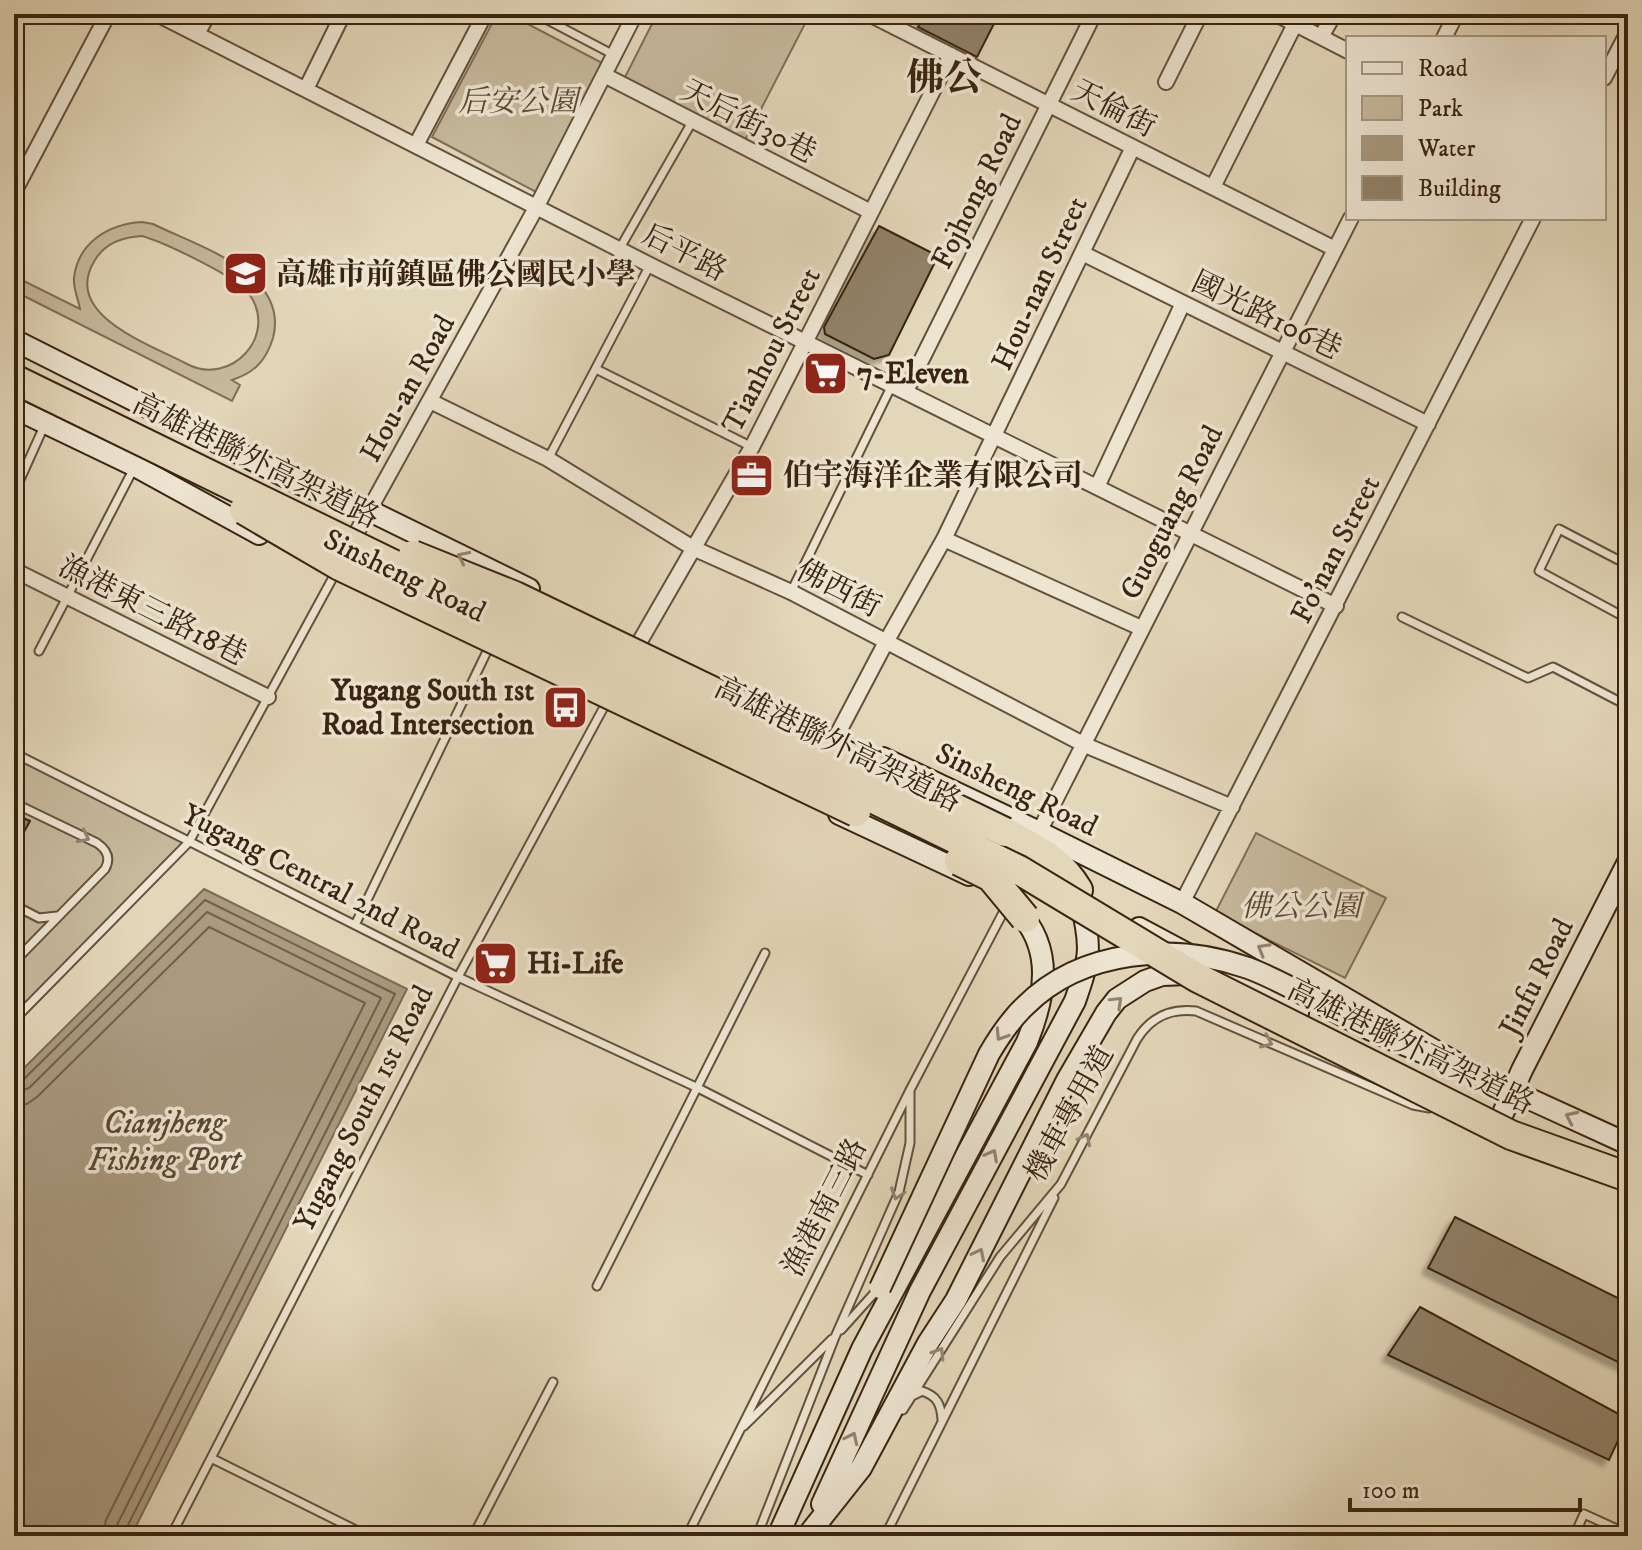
<svg xmlns="http://www.w3.org/2000/svg" width="1642" height="1550" font-family="'IM FELL DW Pica','Noto Serif TC',serif">
  <style>
    .green { fill: #c6b99c; stroke: #806e56; stroke-width: 2; fill-rule: evenodd }
    .water { fill: #a99a80; stroke: #7c6b54; stroke-width: 2 }
    .lines { fill: none; stroke-linecap: round; stroke-linejoin: round }
    .shore { stroke: #715f48; stroke-width: 2 }
    .building { fill: #918168; stroke: #392411; stroke-width: 2; filter: url(#shadow) }
    .lane-casing { stroke: #64513b; stroke-width: 11 }
    .street-casing { stroke: #64513b; stroke-width: 18 }
    .secondary-casing { stroke: #392411; stroke-width: 24 }
    .highway-casing { stroke: #392411; stroke-width: 32 }
    .lane { stroke: #ede5d2; stroke-width: 7 }
    .street { stroke: #ede5d2; stroke-width: 14 }
    .secondary { stroke: #ede5d2; stroke-width: 20 }
    .highway { stroke: #e3d7b9; stroke-width: 28 }
    .secondary-bridge-casing { stroke: #392411; stroke-width: 24; stroke-linecap: butt }
    .highway-bridge-casing { stroke: #392411; stroke-width: 32; stroke-linecap: butt }
    .secondary-bridge { stroke: #ede5d2; stroke-width: 20 }
    .highway-bridge { stroke: #e3d7b9; stroke-width: 28 }
    .oneway { stroke: #938472 }
    .labels { text-anchor: middle; stroke-width: 7; stroke-linejoin: round; paint-order: stroke }
    .park-label { font-size: 30px; font-style: italic; fill: #5c4934; stroke: #ede5d2 }
    .street-label { font-size: 30px; fill: #392411; stroke: #ede5d2 }
    .poi-label { font-size: 30px; font-weight: bold; fill: #392411; stroke: #ede5d2; text-anchor: start }
    .water-label { font-size: 32px; font-style: italic; fill: #5b4732; stroke: #ede5d2 }
    .district-label { font-size: 38px; font-weight: bold; fill: #392411; stroke: #ede5d2 }
  </style>
  <defs>
    <filter id="shadow"><feDropShadow dx="-6" dy="6" stdDeviation="2" flood-color="#0004"/></filter>
  </defs>
  <rect width="100%" height="100%" fill="#e3d7b9"/>
  <filter id="stains"><feTurbulence type="fractalNoise" baseFrequency=".0025" numOctaves="4"/><feColorMatrix values="0 0 0 0 .2 0 0 0 0 .09 0 0 0 0 .02 0 0 0 .5 -.17"/></filter>
  <radialGradient id="worn" r=".72"><stop offset=".6" stop-color="#630" stop-opacity="0"/><stop offset="1" stop-color="#630" stop-opacity=".3"/></radialGradient>
  <!-- green -->
  <path class="green" d="M 497,14 L 509,14 L 604,64 L 536,192 L 432,137 Z
    M 657,14 L 810,14 L 743,144 L 622,83 Z
    M 142,222 L 153,224 C 197,246 290,273 273,338 C 266,361 254,373 232,380 L 240,385 L 232,401 L 14,291 L 20,279 L 80,309 C 78,298 73,288 74,278 C 78,242 109,224 142,222 ZM 142,236 C 163,242 238,277 249,294 C 279,335 231,387 187,364 C 152,345 60,315 95,260 C 105,243 124,237 142,236 Z
    M 14,753 L 189,842 L 14,1020 Z
    M 1256,833 L 1386,898 L 1345,978 L 1215,913 Z"/>
  <!-- water -->
  <path class="water" d="M 204,889 L 407,989 L 131,1536 L 14,1536 L 14,1078 Z"/>
  <g class="lines">
    <!-- shore -->
    <path class="shore" d="M 14,1083 L 23,1080 L 205,900 L 395,994 L 126,1529 L 125,1536
      M 14,1093 L 29,1088 L 207,912 L 381,998 L 117,1525 L 115,1536
      M 14,1105 L 27,1104 L 37,1097 L 209,927 L 365,1003 L 106,1520 L 103,1536"/>
  </g>
  <!-- building -->
  <path class="building" d="M 925,14 L 999,14 L 977,57 L 918,27 Z
    M 879,226 L 938,256 L 889,355 L 874,359 L 825,334 L 824,327 Z
    M 14,814 L 30,821 L 14,850 Z
    M 1455,1217 L 1628,1303 L 1628,1367 L 1428,1268 Z
    M 1420,1307 L 1628,1419 L 1609,1460 L 1388,1355 Z"/>
  <g class="lines">
    <defs>
      <path id="lane" d="M 536,14 L 614,55
        M 620,248 L 692,122
        M 596,369 L 752,447
        M 548,459 L 650,265
        M 14,493 L 54,404
        M 1628,565 L 1559,529 L 1539,571 L 1628,619
        M 791,592 L 892,385
        M 1402,617 L 1528,678 L 1553,667 L 1628,706
        M 39,651 L 134,468
        M 14,753 L 458,977 L 698,1088 L 868,1175
        M 14,803 L 97,843 C 107,850 111,858 105,869 L 14,962
        M 14,905 L 39,918 L 57,916
        M 355,925 L 491,643
        M 14,1020 L 189,842 L 337,570
        M 597,1286 L 765,953
        M 841,1330 L 878,1289
        M 914,1395 L 922,1391 C 937,1396 941,1404 942,1420
        M 903,1410 L 1000,1257 L 1061,1184 L 1137,1039 C 1151,1017 1170,1008 1196,1011 L 1413,1105 L 1429,1108
        M 744,1426 L 832,1339
        M 211,1458 L 368,1536
        M 171,1536 L 458,977 L 605,705
        M 473,1536 L 553,1382
        M 687,1536 L 910,1090 L 1006,907
        M 757,1536 L 835,1337 L 899,1192 L 910,1143 L 910,1092
        M 885,1536 L 1054,1198
        M 1574,1536 L 1584,1514 L 1628,1534"/>
      <path id="street" d="M 157,14 L 650,265 L 1336,606
        M 869,14 L 1335,249
        M 1276,14 L 1348,51
        M 197,34 L 208,14
        M 1321,37 L 1334,14
        M 1444,38 L 1456,14
        M 604,75 L 871,212
        M 1604,78 L 1628,32
        M 1166,82 L 1200,14
        M 306,89 L 343,14
        M 416,145 L 485,14
        M 1213,187 L 1295,24
        M 14,192 L 108,14
        M 1082,253 L 1428,424
        M 906,391 L 1094,14
        M 430,401 L 548,459 L 693,548 L 791,592 L 1085,745 L 1232,807
        M 1097,487 L 1183,303
        M 357,532 L 537,206 L 635,14
        M 944,539 L 1141,628
        M 14,570 L 268,697
        M 632,655 L 752,447 L 951,55
        M 836,737 L 886,642 L 944,539 L 1133,147
        M 1039,832 L 1351,218
        M 1182,903 L 1533,218"/>
      <path id="secondary" d="M 14,340 L 300,484 L 368,510 L 529,589
        M 14,408 L 135,466 L 259,534
        M 883,758 L 1039,832 L 1182,903 L 1475,1074 L 1628,1144
        M 839,814 L 969,875
        M 1139,928 L 1298,1013
        M 1500,1120 L 1522,1070 L 1628,862
        M 822,1504 L 920,1291 L 1075,1001 C 1090,958 1092,948 1081,903
        M 808,1535 L 861,1468 L 928,1343 L 956,1300 L 1067,1080 L 1106,1013 L 1117,999 L 1145,981 L 1162,975 L 1190,974
        M 778,1536 L 862,1349 L 1027,1042 C 1045,997 1055,949 1017,910"/>
      <path id="highway" d="M 1005,832 C 1036,849 1059,858 1078,890"/>
    </defs>
    <!-- lane casing -->
    <use href="#lane" class="lane-casing"/>
    <!-- street casing -->
    <use href="#street" class="street-casing"/>
    <!-- secondary casing -->
    <use href="#secondary" class="secondary-casing"/>
    <!-- highway casing -->
    <use href="#highway" class="highway-casing"/>
    <!-- lane -->
    <use href="#lane" class="lane"/>
    <!-- street -->
    <use href="#street" class="street"/>
    <!-- secondary -->
    <use href="#secondary" class="secondary"/>
    <!-- highway -->
    <use href="#highway" class="highway"/>
    <defs>
      <path id="secondary-bridge" d="M 880,1288 L 989,1054 C 999,1037 1010,1020 1025,1006 C 1082,949 1175,942 1248,968 C 1288,983 1325,1007 1363,1026 C 1399,1044 1438,1058 1475,1074"/>
      <path id="highway-bridge" d="M 14,379 L 1019,870 L 1198,978 L 1511,1135 L 1628,1177
        M 244,510 L 338,565 L 856,812
        M 413,555 L 515,596 L 1005,832
        M 959,861 L 991,877 L 1025,918"/>
    </defs>
    <!-- secondary-bridge casing -->
    <use href="#secondary-bridge" class="secondary-bridge-casing"/>
    <!-- highway-bridge casing -->
    <use href="#highway-bridge" class="highway-bridge-casing"/>
    <!-- secondary-bridge -->
    <use href="#secondary-bridge" class="secondary-bridge"/>
    <!-- highway-bridge -->
    <use href="#highway-bridge" class="highway-bridge"/>
  </g>
  <!-- one-way arrows -->
  <defs><path id="oneway-chevron" d="M-2-3.5L2.5 0L-2 3.5" fill="none" stroke-width="1.6" stroke-linecap="round" stroke-linejoin="round" transform="scale(2)"/></defs>
  <g class="oneway">
    <use href="#oneway-chevron" transform="translate(463 557) rotate(-154)"/>
    <use href="#oneway-chevron" transform="translate(84 837) rotate(26)"/>
    <use href="#oneway-chevron" transform="translate(1263 949) rotate(-150)"/>
    <use href="#oneway-chevron" transform="translate(1117 1002) rotate(-44)"/>
    <use href="#oneway-chevron" transform="translate(1001 1035) rotate(123)"/>
    <use href="#oneway-chevron" transform="translate(1267 1042) rotate(23)"/>
    <use href="#oneway-chevron" transform="translate(1571 1117) rotate(-155)"/>
    <use href="#oneway-chevron" transform="translate(1085 1139) rotate(-63)"/>
    <use href="#oneway-chevron" transform="translate(992 1155) rotate(-62)"/>
    <use href="#oneway-chevron" transform="translate(897 1194) rotate(109)"/>
    <use href="#oneway-chevron" transform="translate(979 1254) rotate(-63)"/>
    <use href="#oneway-chevron" transform="translate(939 1353) rotate(-58)"/>
    <use href="#oneway-chevron" transform="translate(852 1438) rotate(-65)"/>
  </g>
  <!-- icons -->
  <defs>
    <symbol id="school-square" viewBox="-11 -11 22 22"><rect x="-9" y="-9" width="18" height="18" rx="4" fill="#8f2418" stroke="#ede5d2"/><path d="M0-5L7-2L0 1L-7-2ZM-4 1L0 2.5L4 1V4Q0 6-4 4Z" fill="#fff"/></symbol>
    <symbol id="supermarket-square" viewBox="-11 -11 22 22"><rect x="-9" y="-9" width="18" height="18" rx="4" fill="#8f2418" stroke="#ede5d2"/><path d="M-6-5.5h2.5l.6 2H6L4.5 2H-2.5L-4.4-4H-6ZM-1.5 3.2a1.3 1.3 0 1 0 .1 0ZM3 3.2a1.3 1.3 0 1 0 .1 0Z" fill="#fff"/></symbol>
    <symbol id="office-square" viewBox="-11 -11 22 22"><rect x="-9" y="-9" width="18" height="18" rx="4" fill="#8f2418" stroke="#ede5d2"/><path d="M-6-3h4V-5.5h4V-3h4V5H-6ZM-1-4.5V-3h2v-1.5ZM-6 0V1H6V0Z" fill="#fff"/></symbol>
    <symbol id="bus-square" viewBox="-11 -11 22 22"><rect x="-9" y="-9" width="18" height="18" rx="4" fill="#8f2418" stroke="#ede5d2"/><path d="M-5-6H5V4H4V6H2V4H-2V6H-4V4H-5ZM-3.5-4V0h7V-4ZM-3.5 1.2v1.5H-2V1.2ZM2 1.2v1.5H3.5V1.2Z" fill="#fff"/></symbol>
  </defs>
  <g fill-rule="evenodd">
    <use href="#school-square" x="220" y="248" width="51" height="51"/>
    <use href="#supermarket-square" x="800" y="348" width="51" height="51"/>
    <use href="#office-square" x="726" y="450" width="51" height="51"/>
    <use href="#bus-square" x="540" y="682" width="51" height="51"/>
    <use href="#supermarket-square" x="470" y="938" width="51" height="51"/>
  </g>
  <g class="labels">
    <!-- park labels -->
    <g class="park-label">
      <text x="518" y="111">后安公園</text>
      <text x="1301" y="916">佛公公園</text>
    </g>
    <!-- street labels -->
    <g class="street-label">
      <text transform="translate(1114 108) rotate(27)" y="10">天倫街</text>
      <text transform="translate(749 121) rotate(27)" y="10">天后街30巷</text>
      <text transform="translate(976 191) rotate(-64)" y="10">Fojhong Road</text>
      <text transform="translate(685 252) rotate(27)" y="10">后平路</text>
      <text transform="translate(1039 283) rotate(-65)" y="10">Hou-nan Street</text>
      <text transform="translate(1267 315) rotate(26)" y="10">國光路106巷</text>
      <text transform="translate(771 350) rotate(-63)" y="10">Tianhou Street</text>
      <text transform="translate(407 388) rotate(-61)" y="10">Hou-an Road</text>
      <text transform="translate(256 460) rotate(26)" y="10">高雄港聯外高架道路</text>
      <text transform="translate(1171 512) rotate(-63)" y="10">Guoguang Road</text>
      <text transform="translate(1335 549) rotate(-63)" y="10">Fo'nan Street</text>
      <text transform="translate(405 575) rotate(26)" y="10">Sinsheng Road</text>
      <text transform="translate(839 588) rotate(27)" y="10">佛西街</text>
      <text transform="translate(153 610) rotate(27)" y="10">漁港東三路18巷</text>
      <text transform="translate(838 744) rotate(26)" y="10">高雄港聯外高架道路</text>
      <text transform="translate(1017 789) rotate(26)" y="10">Sinsheng Road</text>
      <text transform="translate(321 881) rotate(27)" y="10">Yugang Central 2nd Road</text>
      <text transform="translate(1536 977) rotate(-63)" y="10">Jinfu Road</text>
      <text transform="translate(1411 1046) rotate(26)" y="10">高雄港聯外高架道路</text>
      <text transform="translate(363 1108) rotate(-63)" y="10">Yugang South 1st Road</text>
      <text transform="translate(1069 1113) rotate(-61)" y="10">機車專用道</text>
      <text transform="translate(824 1207) rotate(-63)" y="10">漁港南三路</text>
    </g>
    <!-- poi labels -->
    <g class="poi-label">
      <text x="276" y="284">高雄市前鎮區佛公國民小學</text>
      <text x="857" y="383">7-Eleven</text>
      <text x="783" y="485">伯宇海洋企業有限公司</text>
      <text x="534" y="700" text-anchor="end">Yugang South 1st<tspan x="534" dy="34">Road Intersection</tspan></text>
      <text x="527" y="973">Hi-Life</text>
    </g>
    <!-- water labels -->
    <g class="water-label">
      <text x="164" y="1133">Cianjheng<tspan x="164" dy="37">Fishing Port</tspan></text>
    </g>
    <!-- district labels -->
    <g class="district-label">
      <text x="944" y="90">佛公</text>
    </g>
  </g>
  <!-- margin -->
  <rect width="1642" height="1550" fill="none" stroke="#e3d7b9" stroke-width="48"/>
  <rect x="16" y="16" width="1610" height="1518" fill="none" stroke="#392411" stroke-width="4"/>
  <rect x="24" y="24" width="1594" height="1502" fill="none" stroke="#392411" stroke-width="2"/>
  <!-- legend -->
  <rect x="1346" y="36" width="260" height="184" fill="#ede5d2" stroke="#a59885" stroke-width="2"/>
  <rect x="1362" y="62" width="40" height="12" fill="#ede5d2" stroke="#a59885" stroke-width="2"/>
  <text x="1418" y="76" font-size="24" fill="#392411">Road</text>
  <rect x="1362" y="96" width="40" height="24" fill="#c6b99c" stroke="#a59885" stroke-width="2"/>
  <text x="1418" y="116" font-size="24" fill="#392411">Park</text>
  <rect x="1362" y="136" width="40" height="24" fill="#a99a80" stroke="#a59885" stroke-width="2"/>
  <text x="1418" y="156" font-size="24" fill="#392411">Water</text>
  <rect x="1362" y="176" width="40" height="24" fill="#918168" stroke="#a59885" stroke-width="2"/>
  <text x="1418" y="196" font-size="24" fill="#392411">Building</text>
  <!-- scale -->
  <path d="M1350 1498v12h230v-12" fill="none" stroke="#392411" stroke-width="4"/>
  <text x="1362" y="1498" font-size="24" fill="#392411" stroke="#ede5d2" stroke-width="6" paint-order="stroke">100 m</text>
  <rect width="100%" height="100%" filter="url(#stains)"/>
  <rect width="100%" height="100%" fill="url(#worn)"/>
</svg>
